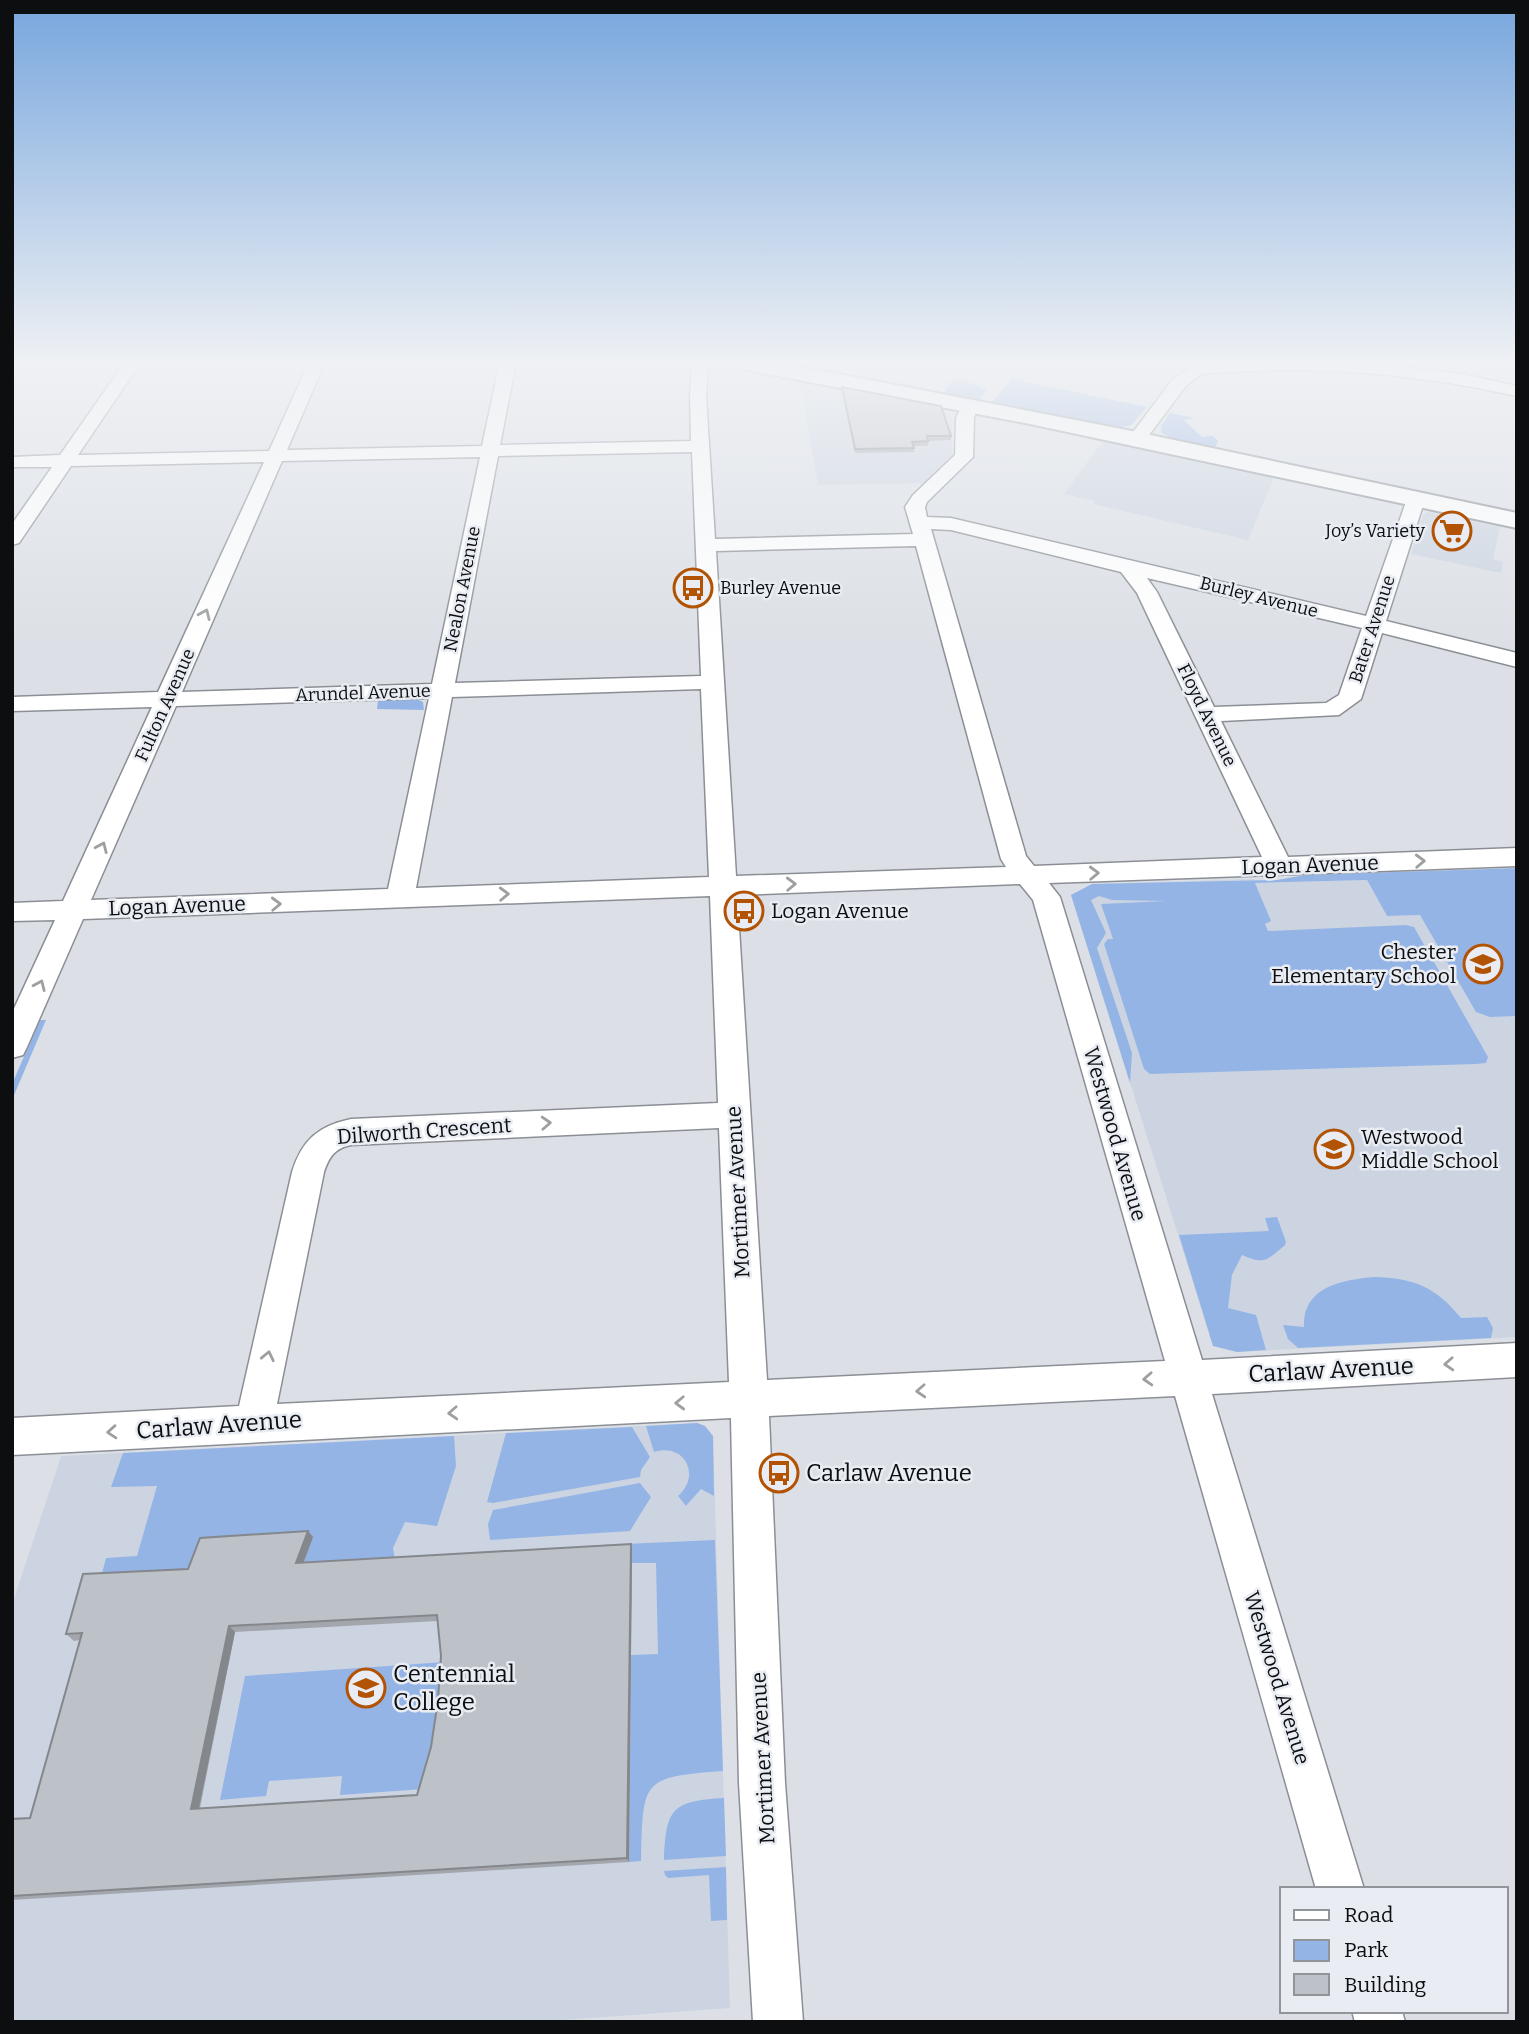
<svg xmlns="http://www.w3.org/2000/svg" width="1529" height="2034" font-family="Bitter,serif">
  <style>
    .built { fill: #ccd4e1 }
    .green { fill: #95b4e6 }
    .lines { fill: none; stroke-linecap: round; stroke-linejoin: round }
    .minor-casing { stroke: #8b8f95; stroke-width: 3 }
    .major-casing { stroke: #8b8f95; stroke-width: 4 }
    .minor { fill: #fff; fill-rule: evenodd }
    .major { fill: #fff; fill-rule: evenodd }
    .wall { fill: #a3a6ac; fill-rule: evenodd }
    .shaded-wall { fill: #84878c }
    .building { fill: #bdc1c8; stroke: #84878c; stroke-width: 2; fill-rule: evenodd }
    .oneway { stroke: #9e9f9f }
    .labels { text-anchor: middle; stroke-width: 5; stroke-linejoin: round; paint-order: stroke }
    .far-poi-label { font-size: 18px; fill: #0c0e10; stroke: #e9edf3; text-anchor: end }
    .far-street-label { font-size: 18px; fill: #0c0e10; stroke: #e9edf3 }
    .street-label { font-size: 21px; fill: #0c0e10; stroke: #e9edf3 }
    .poi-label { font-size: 21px; fill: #0c0e10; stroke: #e9edf3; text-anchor: start }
    .near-street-label { font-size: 24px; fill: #0c0e10; stroke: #e9edf3 }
    .near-poi-label { font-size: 24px; fill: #0c0e10; stroke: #e9edf3; text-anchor: start }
  </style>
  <rect width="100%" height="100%" fill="#dce0e6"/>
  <!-- built -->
  <path class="built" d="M 800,381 L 945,408 L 952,416 L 952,455 L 925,483 L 818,485 Z
    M 1103,441 L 1274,477 L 1248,540 L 1093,504 L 1095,501 L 1064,494 Z
    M 1428,512 L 1500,527 L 1493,559 L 1503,562 L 1501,573 L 1411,554 L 1423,515 Z
    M 1517,872 L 1517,1337 L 1237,1352 L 1213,1346 L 1071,895 L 1092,884 L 1254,879 L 1256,883 L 1367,880 L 1387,916 L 1498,913 Z
    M 697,1423 L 705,1426 L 713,1436 L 730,2008 L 536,2022 L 12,2022 L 12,1605 L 61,1456 Z"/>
  <!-- green -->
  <path class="green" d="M 960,379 L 987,390 L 980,400 L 948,394 L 945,390 L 953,380 Z
    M 1012,379 L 1147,407 L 1131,425 L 1120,427 L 992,402 Z
    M 1170,413 L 1195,418 L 1184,420 L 1202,437 L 1213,436 L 1218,441 L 1215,448 L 1173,439 L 1162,433 L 1161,426 Z
    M 417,699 L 423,702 L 424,710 L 377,709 L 378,700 Z
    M 1517,868 L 1517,1016 L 1490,1017 L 1476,1012 L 1420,915 L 1387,916 L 1367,880 L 1255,883 L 1271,921 L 1265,924 L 1268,931 L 1406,925 L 1414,927 L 1488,1057 L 1486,1063 L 1476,1064 L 1150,1074 L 1144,1069 L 1104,944 L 1108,939 L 1113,939 L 1101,904 L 1166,901 L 1112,900 L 1099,896 L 1091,900 L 1106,933 L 1097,948 L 1132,1053 L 1130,1083 L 1071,895 L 1092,884 L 1277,880 L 1305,875 Z
    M 40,1020 L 46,1020 L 12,1100 L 12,1084 Z
    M 1277,1217 L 1286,1242 L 1285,1245 C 1266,1261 1265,1265 1242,1255 L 1232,1275 L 1228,1308 L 1256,1315 L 1266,1350 L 1237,1352 L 1213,1346 L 1179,1235 L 1269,1231 L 1265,1218 Z
    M 1374,1277 C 1414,1278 1436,1287 1461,1318 L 1487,1317 L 1493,1328 L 1491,1338 L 1298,1348 L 1288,1339 L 1283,1325 L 1304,1327 C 1302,1287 1342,1280 1374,1277 Z
    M 697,1423 L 705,1426 L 713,1436 L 714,1496 L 701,1489 L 686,1506 L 678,1496 C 702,1475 684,1442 654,1452 L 646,1426 Z
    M 632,1427 L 650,1457 L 641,1470 L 640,1477 L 493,1503 L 487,1502 L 506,1433 Z
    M 454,1436 L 456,1466 L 437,1526 L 405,1522 L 393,1548 L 395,1560 L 100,1581 L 106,1558 L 137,1556 L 157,1486 L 111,1487 L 123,1453 Z
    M 640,1483 L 651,1497 L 630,1531 L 490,1540 L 488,1524 L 493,1510 Z
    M 715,1540 L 723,1771 C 641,1777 643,1780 641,1861 L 629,1862 L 631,1655 L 658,1654 L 656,1563 L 632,1563 L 632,1551 L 602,1552 L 602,1545 Z
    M 445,1662 L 424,1789 L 340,1795 L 342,1776 L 269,1781 L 266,1796 L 220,1800 L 245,1676 Z
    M 724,1798 L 726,1856 L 664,1860 C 666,1808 672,1801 724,1798 Z
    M 726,1867 L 727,1920 L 711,1921 L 709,1875 L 668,1878 L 665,1875 L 664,1871 Z"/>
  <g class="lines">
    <defs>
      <path id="minor" d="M 125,362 L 141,362 L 78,455 L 269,451 L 309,362 L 325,362 L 287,450 L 482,446 L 500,362 L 516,362 L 500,445 L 691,441 L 690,396 L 692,362 L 708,362 L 706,396 L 715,539 L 913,534 L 905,507 L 913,495 L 955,455 L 956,418 L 964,401 L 970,400 L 978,405 L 974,418 L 973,457 L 927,502 L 925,507 L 927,517 L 951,518 L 1366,616 L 1407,499 L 1416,493 L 1423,495 L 1425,499 L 1386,621 L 1517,653 L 1517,667 L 1382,633 L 1361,699 L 1339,715 L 1221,721 L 1288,857 L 1517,848 L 1517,866 L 1049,883 L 1060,897 L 1202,1360 L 1517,1343 L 1517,1377 L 1212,1394 L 1364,1889 L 1316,1889 L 1175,1396 L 769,1416 L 785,1783 L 803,2022 L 753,2022 L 739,1783 L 731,1418 L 12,1455 L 12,1418 L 239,1406 L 292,1172 C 302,1140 318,1126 351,1119 L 718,1103 L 710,896 L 83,919 L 27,1047 L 23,1055 L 12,1058 L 12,1013 L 55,920 L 12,921 L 12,903 L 63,901 L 152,707 L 12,711 L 12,697 L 158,692 L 264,462 L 71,466 L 19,543 L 12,545 L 12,524 L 52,467 L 12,467 L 12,457 L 60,455 ZM 692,452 L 701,676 L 455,683 L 498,456 ZM 480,457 L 432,684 L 182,692 L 282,461 ZM 931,529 L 951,530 L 1121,572 L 1137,593 L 1262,857 L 1034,866 L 1026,856 ZM 916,546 L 1001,859 L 1006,867 L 736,876 L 716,551 ZM 1147,578 L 1362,628 L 1339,695 L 1326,703 L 1214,707 L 1157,592 ZM 701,689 L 709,877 L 416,888 L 452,697 ZM 429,698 L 388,889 L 91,900 L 176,706 ZM 1020,884 L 1033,900 L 1165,1361 L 767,1380 L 737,895 ZM 719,1128 L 729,1382 L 277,1404 L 324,1172 C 329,1157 335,1148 351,1145 Z
        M 1231,362 L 1359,362 L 1463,374 L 1517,386 L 1517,396 C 1410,372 1310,365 1201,374 L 1185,387 L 1143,443 L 1131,443 L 1128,439 L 1173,379 L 1191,367 Z
        M 1352,2011 L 1402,2011 L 1405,2022 L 1355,2022 Z"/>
      <path id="major" d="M 726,362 L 772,362 L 834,373 L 1127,430 L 1517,513 L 1517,528 L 1030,424 L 736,368 L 729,366 Z"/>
    </defs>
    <!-- minor casing -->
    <use href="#minor" class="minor-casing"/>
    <!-- major casing -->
    <use href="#major" class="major-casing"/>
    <!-- minor -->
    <use href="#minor" class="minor"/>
    <!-- major -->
    <use href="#major" class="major"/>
  </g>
  <!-- wall -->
  <path class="wall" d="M 842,387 L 951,436 L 951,440 L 928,441 L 928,446 L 914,446 L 914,452 L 855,453 L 842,391 Z
    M 308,1531 L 313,1537 L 304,1562 L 631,1544 L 632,1551 L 629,1862 L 12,1900 L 12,1819 L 30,1818 L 80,1640 L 74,1641 L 66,1634 L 188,1569 ZM 437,1621 L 441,1656 L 438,1700 L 431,1747 L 417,1795 L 200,1808 L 235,1632 Z"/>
  <!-- shaded-wall -->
  <path class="shaded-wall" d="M 308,1531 L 313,1537 L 301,1569 L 296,1563 Z
    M 631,1544 L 632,1551 L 629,1862 L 627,1858 Z
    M 229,1626 L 235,1632 L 198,1813 L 191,1809 Z"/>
  <!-- building -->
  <path class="building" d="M 842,387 L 941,406 L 951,436 L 927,436 L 928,441 L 912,442 L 914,448 L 855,449 Z
    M 308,1531 L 296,1563 L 631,1544 L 627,1858 L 12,1896 L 12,1819 L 30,1818 L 82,1633 L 66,1634 L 83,1574 L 188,1569 L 200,1538 ZM 437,1615 L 441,1656 L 438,1700 L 431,1747 L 417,1795 L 191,1809 L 229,1626 Z"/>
  <!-- one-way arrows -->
  <defs><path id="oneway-chevron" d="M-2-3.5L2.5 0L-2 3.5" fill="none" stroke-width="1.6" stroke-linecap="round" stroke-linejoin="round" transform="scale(1.75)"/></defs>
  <g class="oneway">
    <use href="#oneway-chevron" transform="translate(205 614) rotate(-66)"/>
    <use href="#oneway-chevron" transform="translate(102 847) rotate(-66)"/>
    <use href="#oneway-chevron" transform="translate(1420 861) rotate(-2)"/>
    <use href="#oneway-chevron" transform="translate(1094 873) rotate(-2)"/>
    <use href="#oneway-chevron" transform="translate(791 884) rotate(-2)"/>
    <use href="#oneway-chevron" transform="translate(504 894) rotate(-2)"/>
    <use href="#oneway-chevron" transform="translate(276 904) rotate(-2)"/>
    <use href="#oneway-chevron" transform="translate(40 985) rotate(-66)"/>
    <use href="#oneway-chevron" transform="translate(546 1123) rotate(-3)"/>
    <use href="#oneway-chevron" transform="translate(268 1356) rotate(-78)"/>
    <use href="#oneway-chevron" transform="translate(1449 1364) rotate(177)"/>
    <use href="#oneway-chevron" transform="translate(1148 1379) rotate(177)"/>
    <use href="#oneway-chevron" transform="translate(921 1391) rotate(177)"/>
    <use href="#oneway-chevron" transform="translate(680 1403) rotate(178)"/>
    <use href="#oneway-chevron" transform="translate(453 1413) rotate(177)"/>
    <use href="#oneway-chevron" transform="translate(112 1432) rotate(176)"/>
  </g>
  <!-- sky -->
  <linearGradient id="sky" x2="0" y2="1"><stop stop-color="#77a6dd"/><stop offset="0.56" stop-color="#eff1f4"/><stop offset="1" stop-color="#eff1f4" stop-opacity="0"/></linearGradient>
  <rect width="1529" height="647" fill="url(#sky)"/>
  <!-- icons -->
  <defs>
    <symbol id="supermarket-ring" viewBox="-11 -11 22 22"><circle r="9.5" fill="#e9edf3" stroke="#b25304" stroke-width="1.5"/><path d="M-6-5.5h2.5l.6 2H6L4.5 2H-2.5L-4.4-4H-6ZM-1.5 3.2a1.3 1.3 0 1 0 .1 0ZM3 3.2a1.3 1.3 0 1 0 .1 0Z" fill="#b25304"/></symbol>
    <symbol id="bus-ring" viewBox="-11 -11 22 22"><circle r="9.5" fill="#e9edf3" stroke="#b25304" stroke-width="1.5"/><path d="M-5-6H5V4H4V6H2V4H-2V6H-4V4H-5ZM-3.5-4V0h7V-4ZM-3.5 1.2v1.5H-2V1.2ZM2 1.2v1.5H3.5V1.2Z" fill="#b25304"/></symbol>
    <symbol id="school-ring" viewBox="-11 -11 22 22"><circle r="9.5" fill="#e9edf3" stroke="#b25304" stroke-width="1.5"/><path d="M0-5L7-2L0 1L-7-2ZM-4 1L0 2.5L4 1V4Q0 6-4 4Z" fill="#b25304"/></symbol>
    <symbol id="university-ring" viewBox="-11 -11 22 22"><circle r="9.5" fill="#e9edf3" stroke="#b25304" stroke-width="1.5"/><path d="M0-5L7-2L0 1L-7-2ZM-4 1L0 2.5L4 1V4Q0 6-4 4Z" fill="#b25304"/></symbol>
  </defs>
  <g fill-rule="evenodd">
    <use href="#supermarket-ring" x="1430" y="509" width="44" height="44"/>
    <use href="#bus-ring" x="671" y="566" width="44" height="44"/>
    <use href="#bus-ring" x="722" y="889" width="44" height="44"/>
    <use href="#school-ring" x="1461" y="942" width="44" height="44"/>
    <use href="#school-ring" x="1312" y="1127" width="44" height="44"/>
    <use href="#bus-ring" x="757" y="1451" width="44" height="44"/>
    <use href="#university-ring" x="344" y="1666" width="44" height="44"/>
  </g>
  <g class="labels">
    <!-- far-poi labels -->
    <g class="far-poi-label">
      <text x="1425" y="537">Joy’s Variety</text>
      <text x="720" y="594" text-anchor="start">Burley Avenue</text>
    </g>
    <!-- far-street labels -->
    <g class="far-street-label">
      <text transform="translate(462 589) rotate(-79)" y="6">Nealon Avenue</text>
      <text transform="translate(1259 597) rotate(14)" y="6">Burley Avenue</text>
      <text transform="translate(1372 629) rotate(-72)" y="6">Bater Avenue</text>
      <text transform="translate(363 693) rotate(-2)" y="6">Arundel Avenue</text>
      <text transform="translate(165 705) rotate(-66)" y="6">Fulton Avenue</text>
      <text transform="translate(1207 715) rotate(64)" y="6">Floyd Avenue</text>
    </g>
    <!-- street labels -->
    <g class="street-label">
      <text transform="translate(1310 865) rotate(-2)" y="7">Logan Avenue</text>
      <text transform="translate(177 906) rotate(-2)" y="7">Logan Avenue</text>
      <text transform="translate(424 1131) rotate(-4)" y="7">Dilworth Crescent</text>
      <text transform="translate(1115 1134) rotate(74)" y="7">Westwood Avenue</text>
      <text transform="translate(738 1192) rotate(-93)" y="7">Mortimer Avenue</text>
      <text transform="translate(1277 1678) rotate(73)" y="7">Westwood Avenue</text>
      <text transform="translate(763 1758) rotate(-93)" y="7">Mortimer Avenue</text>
    </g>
    <!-- poi labels -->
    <g class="poi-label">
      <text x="771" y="918">Logan Avenue</text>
      <text x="1456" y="959" text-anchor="end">Chester<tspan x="1456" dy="24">Elementary School</tspan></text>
      <text x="1361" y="1144">Westwood<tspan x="1361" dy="24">Middle School</tspan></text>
    </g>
    <!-- near-street labels -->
    <g class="near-street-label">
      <text transform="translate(1331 1370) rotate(-3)" y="8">Carlaw Avenue</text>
      <text transform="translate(219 1425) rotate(-4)" y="8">Carlaw Avenue</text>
    </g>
    <!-- near-poi labels -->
    <g class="near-poi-label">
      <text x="806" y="1481">Carlaw Avenue</text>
      <text x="393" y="1682">Centennial<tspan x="393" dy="28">College</tspan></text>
    </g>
  </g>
  <!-- border -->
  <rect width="1529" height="2034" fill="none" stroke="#0c0e10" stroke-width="28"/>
  <!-- legend -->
  <rect x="1280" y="1887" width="228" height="126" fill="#e9edf3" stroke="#919498" stroke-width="2"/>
  <rect x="1294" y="1910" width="35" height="10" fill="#ffffff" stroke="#919498" stroke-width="2"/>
  <text x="1344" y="1922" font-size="21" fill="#0c0e10">Road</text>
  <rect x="1294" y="1940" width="35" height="21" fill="#95b4e6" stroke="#919498" stroke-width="2"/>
  <text x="1344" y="1957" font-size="21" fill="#0c0e10">Park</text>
  <rect x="1294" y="1974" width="35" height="21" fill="#bdc1c8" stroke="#919498" stroke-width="2"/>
  <text x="1344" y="1992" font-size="21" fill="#0c0e10">Building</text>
</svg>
